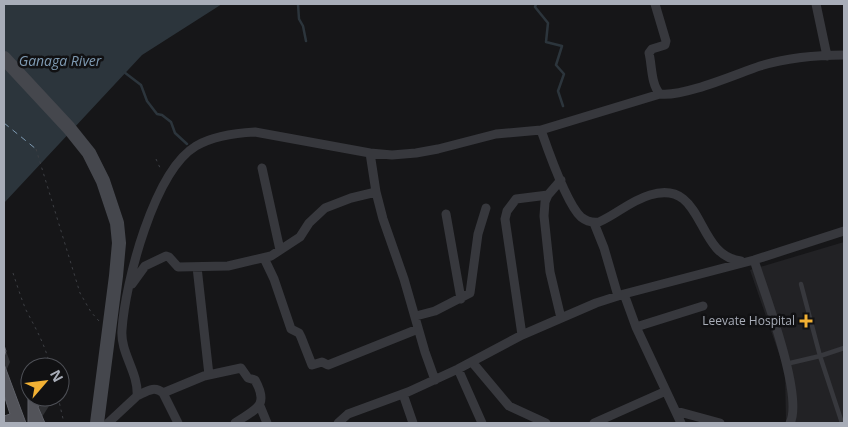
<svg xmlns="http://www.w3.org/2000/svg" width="848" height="427" font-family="'Open Sans',sans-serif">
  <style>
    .built { fill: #222225 }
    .water { fill: #2c353c }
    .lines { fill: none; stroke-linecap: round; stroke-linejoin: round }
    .stream { stroke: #2c353c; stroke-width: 2.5 }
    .ferry { stroke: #7f9bb3; stroke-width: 1; stroke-dasharray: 6 5; stroke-linecap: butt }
    .path { stroke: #3d3f44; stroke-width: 1; stroke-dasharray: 2.5 4; stroke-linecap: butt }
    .lane { stroke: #37383d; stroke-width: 4.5 }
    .street { stroke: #37383d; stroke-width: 9 }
    .secondary-bridge { stroke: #45474d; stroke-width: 14 }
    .shaded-wall { fill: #2f3033 }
    .building { fill: #525359; stroke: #5f6168 }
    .poi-dot { fill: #f2b134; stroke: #111113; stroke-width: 2 }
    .labels { text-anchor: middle; stroke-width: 5; stroke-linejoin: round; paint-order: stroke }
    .poi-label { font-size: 12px; fill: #a8adb8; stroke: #111113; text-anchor: end }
    .water-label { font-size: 14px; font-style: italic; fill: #7f9bb3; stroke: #111113 }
  </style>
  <rect width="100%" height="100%" fill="#161618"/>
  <!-- built -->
  <path class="built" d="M 844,242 L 844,423 L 786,423 L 785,371 L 750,270 Z"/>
  <!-- water -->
  <path class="water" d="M 4,4 L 222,4 L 142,55 L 4,203 Z"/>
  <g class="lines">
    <!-- stream -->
    <path class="stream" d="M 298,4 L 299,19 L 303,26 L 306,41
      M 536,4 L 535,7 L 548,23 L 546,42 L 562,46 L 556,65 L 564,74 L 558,91 L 563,106
      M 124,72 L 141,85 L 147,101 L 157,114 L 162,115 L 171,122 L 175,133 L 187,144"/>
    <!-- ferry -->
    <path class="ferry" d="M 4,123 L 36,149"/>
    <!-- path -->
    <path class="path" d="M 36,149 L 80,293 L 91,312 L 99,321
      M 156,159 L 161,170
      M 13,273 C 17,285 21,298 26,310 C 36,329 46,346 50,367
      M 58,397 L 64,423"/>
    <!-- lane -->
    <path class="lane" d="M 801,284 L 820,356 L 842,423
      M 786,364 L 820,356 L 844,348"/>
    <!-- street -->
    <path class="street" d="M 655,4 L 666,41 L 665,45 L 652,49 L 649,53 C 652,65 651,85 660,94 C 684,97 736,74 760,66 C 786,58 817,55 844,55
      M 816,4 L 827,56
      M 541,130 C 548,150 566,203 581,217 C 586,221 592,223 599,222 C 617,214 630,201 650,195 C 706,178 694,256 741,261
      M 370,153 L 376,192 L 383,219 L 404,279 L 425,352 L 435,380
      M 262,168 L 280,250
      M 561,180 L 548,195 L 545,202 L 544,216 L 550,272 L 561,318
      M 446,214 L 461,299
      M 594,223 L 604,248 L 618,296
      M 264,258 L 274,279 L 291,329 L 299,333 L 301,337 L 312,365 L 322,362 L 328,365 L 418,329
      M 754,260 C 764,292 804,396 790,423
      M 197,267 L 209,375
      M 132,284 L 145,266 L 166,256 L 169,257 L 178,267 L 228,266 L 271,256 L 300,237 L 309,223 L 325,208 L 351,198 L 376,192
      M 624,294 L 636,327 L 681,423
      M 416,316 L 435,311 L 470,293 L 478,234 L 486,208
      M 636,327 L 703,306
      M 522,335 L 505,219 L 507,211 L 516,199 L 548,195
      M 472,362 L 509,406 L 546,423
      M 458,369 L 482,423
      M 163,393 L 204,376 L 241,368 L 248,378 L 255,380 C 270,407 255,409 235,423
      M 403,394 L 413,423
      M 137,396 C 146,392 154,385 163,393 L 178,423
      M 260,406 L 267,423
      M 676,411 L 720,423
      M 108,423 L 137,396 C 139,373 120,353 122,330 C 125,283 154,171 196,146 C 213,136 235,133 255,132 L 370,153 L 392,155 L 416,153 L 438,149 L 496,134 L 541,130 L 660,94
      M 338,423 L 348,414 L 408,392 L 458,369 L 522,335 L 596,303 L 624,294 L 754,260 L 844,231
      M 594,423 L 666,391"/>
    <!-- secondary-bridge -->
    <path class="secondary-bridge" d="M 4,58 L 69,128 L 89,153 L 103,181 L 117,223 L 119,243 L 116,276 L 97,423"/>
  </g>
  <!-- shaded-wall -->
  <path class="shaded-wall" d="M 6,351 L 10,362 L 6,371 L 4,364 L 4,357 Z
    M 44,397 L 46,397 L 49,406 L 42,417 L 38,407 Z"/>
  <!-- building -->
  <path class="building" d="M 4,345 L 6,351 L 4,357 Z
    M 4,364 L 26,423 L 4,423 L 4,416 L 10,414 L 4,395 Z
    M 30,387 L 30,397 L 44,397 L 38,407 L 45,423 L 28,423 L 28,388 Z"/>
  <!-- markers -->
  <path class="poi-dot" d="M803.5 313.5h5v5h5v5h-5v5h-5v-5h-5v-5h5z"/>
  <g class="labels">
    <!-- poi labels -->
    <g class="poi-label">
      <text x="795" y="325">Leevate Hospital</text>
    </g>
    <!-- water labels -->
    <g class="water-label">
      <text x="60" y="66">Ganaga River</text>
    </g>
  </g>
  <!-- border -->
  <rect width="848" height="427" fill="none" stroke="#a8adb8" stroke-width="10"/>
  <!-- north arrow -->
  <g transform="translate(45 382) rotate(62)"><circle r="24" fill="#111113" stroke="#4d4f55"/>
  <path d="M0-4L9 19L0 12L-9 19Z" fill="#f2b134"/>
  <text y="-8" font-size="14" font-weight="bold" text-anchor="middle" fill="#a8adb8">N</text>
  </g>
</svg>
